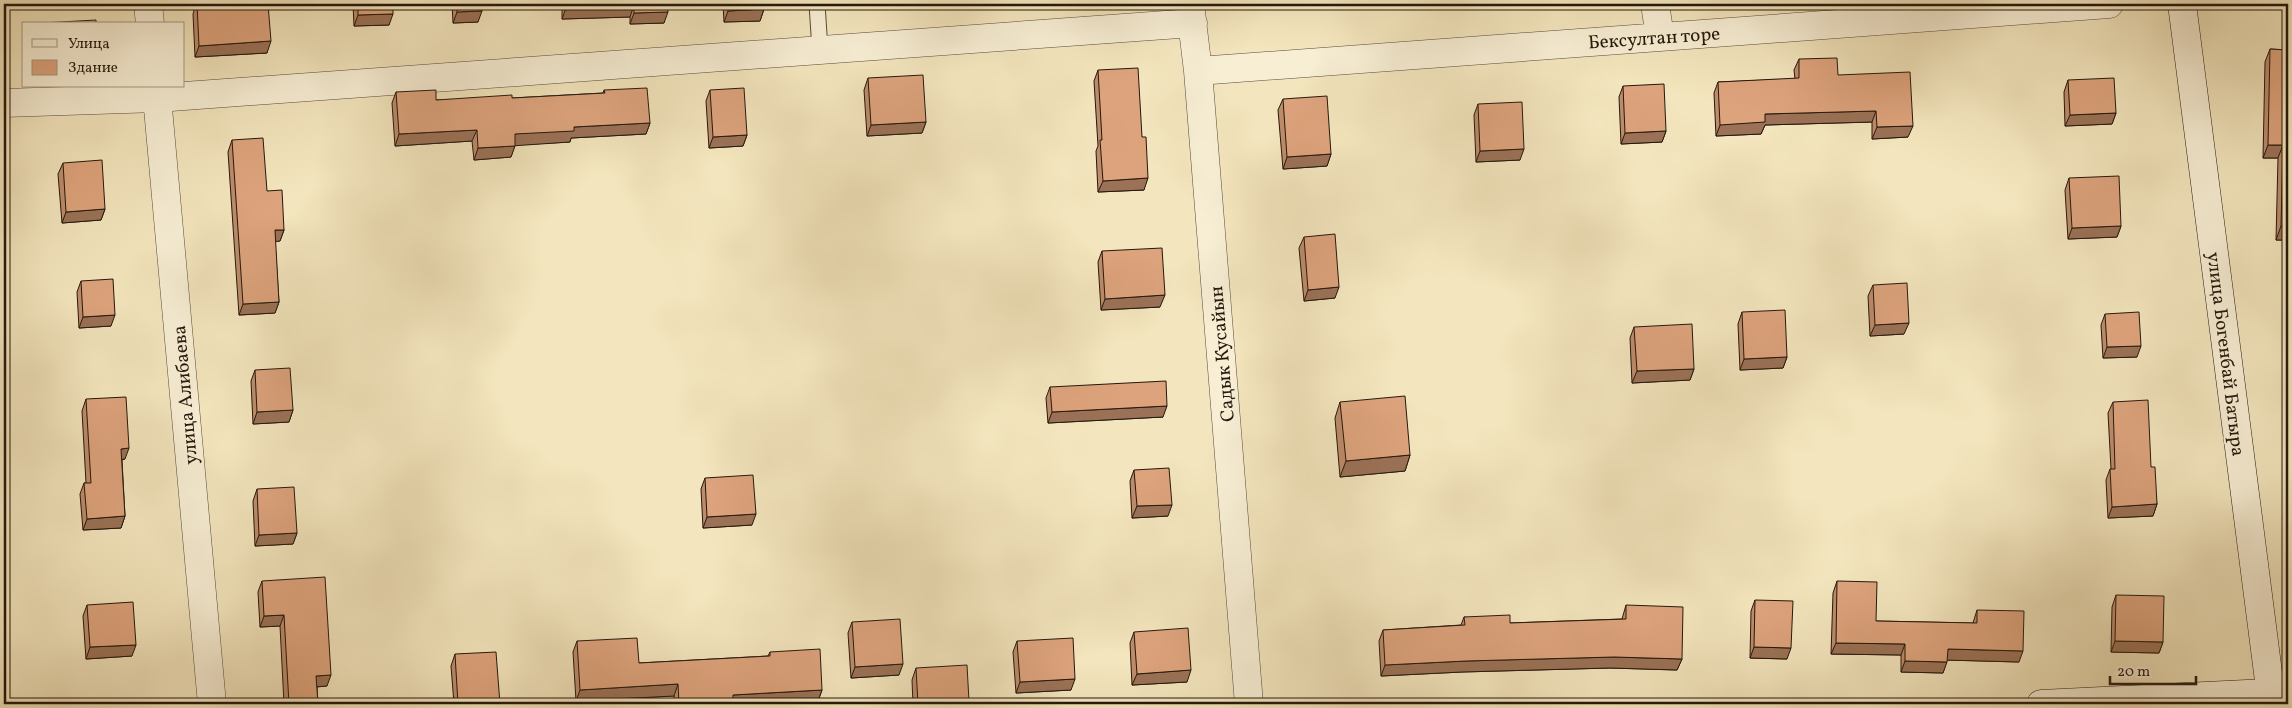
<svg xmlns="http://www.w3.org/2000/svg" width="2292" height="708" font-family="Vollkorn,serif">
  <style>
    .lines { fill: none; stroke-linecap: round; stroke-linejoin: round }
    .lane-casing { stroke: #584b39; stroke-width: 17 }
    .street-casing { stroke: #584b39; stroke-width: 29 }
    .secondary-casing { stroke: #25180d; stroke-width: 29 }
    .lane { stroke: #f7eed4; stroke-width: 15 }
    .street { stroke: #f7eed4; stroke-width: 28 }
    .secondary { stroke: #f7eed4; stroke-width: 28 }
    .wall { fill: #be8c6b; stroke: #25180d }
    .shaded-wall { fill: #9b7257; stroke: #25180d }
    .building { fill: #dda37c; stroke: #25180d }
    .labels { text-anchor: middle; stroke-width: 4; stroke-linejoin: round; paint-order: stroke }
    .street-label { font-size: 19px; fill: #25180d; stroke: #f7eed4 }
  </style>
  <rect width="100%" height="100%" fill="#f3e5bd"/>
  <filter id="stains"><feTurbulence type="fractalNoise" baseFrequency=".004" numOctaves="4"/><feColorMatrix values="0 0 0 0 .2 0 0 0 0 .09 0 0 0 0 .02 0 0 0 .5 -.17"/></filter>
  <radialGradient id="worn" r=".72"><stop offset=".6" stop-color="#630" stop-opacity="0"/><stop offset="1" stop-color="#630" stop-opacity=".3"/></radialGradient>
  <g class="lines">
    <defs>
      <path id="lane" d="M 817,4 L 820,50"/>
      <path id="street" d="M 148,4 L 150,24
        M 1190,4 L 1198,71 L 1249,704
        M 1655,4 L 1660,37
        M 1198,71 L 2109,4
        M 156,86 L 212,704
        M 4,103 L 157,98 L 1193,23"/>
      <path id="secondary" d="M 2182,4 L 2272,704
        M 2041,704 L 2288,692"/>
    </defs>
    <!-- lane casing -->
    <use href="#lane" class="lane-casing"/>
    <!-- street casing -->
    <use href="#street" class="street-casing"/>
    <!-- secondary casing -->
    <use href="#secondary" class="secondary-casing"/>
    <!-- lane -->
    <use href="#lane" class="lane"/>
    <!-- street -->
    <use href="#street" class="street"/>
    <!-- secondary -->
    <use href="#secondary" class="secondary"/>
  </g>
  <!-- wall -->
  <path class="wall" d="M 196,4 L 268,4 L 267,53 L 195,57 L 193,14 Z
    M 353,4 L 393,4 L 389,25 L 354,26 Z
    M 452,4 L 482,4 L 478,22 L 453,23 Z
    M 562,4 L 668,4 L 664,23 L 630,24 L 630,17 L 562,19 Z
    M 723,4 L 764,4 L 764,9 L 760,21 L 724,22 Z
    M 2270,49 L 2288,50 L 2288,379 L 2286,379 L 2288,240 L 2276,240 L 2278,158 L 2263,158 L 2265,62 Z
    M 1799,59 L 1838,75 L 1908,137 L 1872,139 L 1872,122 L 1765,125 L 1761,134 L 1716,136 L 1714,93 L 1718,82 L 1795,79 L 1794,70 Z
    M 1098,70 L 1142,137 L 1144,190 L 1098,192 L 1096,151 L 1098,146 L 1094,81 Z
    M 868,78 L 926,122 L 922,133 L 867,136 L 864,90 Z
    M 2068,80 L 2116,113 L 2112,124 L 2065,126 L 2064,92 Z
    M 1623,86 L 1666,131 L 1662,142 L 1621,144 L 1619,97 Z
    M 604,90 L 650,123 L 646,134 L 571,138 L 570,142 L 515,145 L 511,157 L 474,160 L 472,141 L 395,146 L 392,103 L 396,92 L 436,100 L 512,98 L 603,93 Z
    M 710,90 L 747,135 L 743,146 L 709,148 L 706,101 Z
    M 1283,99 L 1331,154 L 1327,166 L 1283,169 L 1278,110 Z
    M 1478,104 L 1520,160 L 1476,162 L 1474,115 Z
    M 232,140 L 267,191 L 284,230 L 280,241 L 275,241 L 279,302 L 275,313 L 239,315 L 228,152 Z
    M 63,163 L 105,209 L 101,220 L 62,223 L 58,174 Z
    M 2069,178 L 2121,226 L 2117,237 L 2068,239 L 2065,190 Z
    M 1304,237 L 1335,298 L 1304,301 L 1299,248 Z
    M 1102,251 L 1160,307 L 1101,310 L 1098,262 Z
    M 81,281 L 111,326 L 79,328 L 77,292 Z
    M 1873,285 L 1904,334 L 1870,336 L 1868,296 Z
    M 1742,312 L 1787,357 L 1783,368 L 1740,370 L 1738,324 Z
    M 2105,314 L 2137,357 L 2103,358 L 2101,325 Z
    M 1634,327 L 1694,369 L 1690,380 L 1632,383 L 1630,338 Z
    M 255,370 L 293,410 L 289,422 L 253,424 L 251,381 Z
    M 1050,387 L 1163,417 L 1048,423 L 1046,398 Z
    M 86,399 L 125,459 L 122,460 L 125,516 L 121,528 L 83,530 L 80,494 L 84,483 L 86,483 L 82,411 Z
    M 1340,402 L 1410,455 L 1405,471 L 1340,477 L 1335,418 Z
    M 2113,402 L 2151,467 L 2157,504 L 2153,516 L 2108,518 L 2106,480 L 2110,469 L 2111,469 L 2108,413 Z
    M 1134,470 L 1168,516 L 1132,518 L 1130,481 Z
    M 705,478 L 752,525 L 703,528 L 701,489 Z
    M 257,489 L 297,533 L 293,544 L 255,546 L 253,501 Z
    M 262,581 L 327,686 L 317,687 L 318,704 L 284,704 L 280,626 L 260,627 L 258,592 Z
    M 1837,581 L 1876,621 L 1973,623 L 1977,610 L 2019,662 L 1947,660 L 1943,673 L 1901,672 L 1901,655 L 1831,654 L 1833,593 Z
    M 2116,595 L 2163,642 L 2159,653 L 2111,652 L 2112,607 Z
    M 1755,600 L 1787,659 L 1750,658 L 1751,611 Z
    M 87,605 L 132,656 L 86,659 L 83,616 Z
    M 1626,605 L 1682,659 L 1677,670 L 1610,668 L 1462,672 L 1381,676 L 1379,641 L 1383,630 L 1461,625 L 1464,617 L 1510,623 L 1622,619 Z
    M 852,622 L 899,675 L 851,678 L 848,633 Z
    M 1134,632 L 1187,682 L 1132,685 L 1130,643 Z
    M 577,641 L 639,663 L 768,656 L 770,652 L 822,690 L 818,701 L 757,704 L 674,704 L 674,696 L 576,701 L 573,652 Z
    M 1017,641 L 1071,690 L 1016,693 L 1013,652 Z
    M 455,654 L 500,704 L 454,704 L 451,666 Z
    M 916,668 L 968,704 L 913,704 L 912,680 Z"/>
  <!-- shaded-wall -->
  <path class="shaded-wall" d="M 858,4 L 880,4 L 858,5 Z
    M 1306,4 L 1337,4 L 1336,6 L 1304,9 Z
    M 634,5 L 630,17 L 562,19 L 566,8 Z
    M 764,9 L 760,21 L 724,22 L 728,11 Z
    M 482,11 L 478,22 L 453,23 L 457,12 Z
    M 668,12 L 664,23 L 630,24 L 634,13 Z
    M 393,14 L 389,25 L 354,26 L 358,15 Z
    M 271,41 L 267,53 L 195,57 L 199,46 Z
    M 1876,111 L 1872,122 L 1765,125 L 1761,134 L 1716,136 L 1720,125 L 1765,114 Z
    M 2116,113 L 2112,124 L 2065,126 L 2070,115 Z
    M 926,122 L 922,133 L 867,136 L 871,125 Z
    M 650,123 L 646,134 L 571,138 L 570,142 L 511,146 L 515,134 L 574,127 Z
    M 1913,126 L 1908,137 L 1872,139 L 1877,127 Z
    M 477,130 L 472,141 L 395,146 L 399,134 Z
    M 1666,131 L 1662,142 L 1621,144 L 1625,133 Z
    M 747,135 L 743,146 L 709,148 L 713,137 Z
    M 2268,145 L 2283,145 L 2278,158 L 2263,158 Z
    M 515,146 L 511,157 L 474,160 L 478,148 Z
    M 1524,149 L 1520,160 L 1476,162 L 1480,151 Z
    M 1331,154 L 1327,166 L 1283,169 L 1287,157 Z
    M 1148,178 L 1144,190 L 1098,192 L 1103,181 Z
    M 105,209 L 101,220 L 62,223 L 66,212 Z
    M 2121,226 L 2117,237 L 2068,239 L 2072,228 Z
    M 2281,226 L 2288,227 L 2288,240 L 2276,240 Z
    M 275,230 L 284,230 L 280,241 L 271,242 Z
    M 1339,287 L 1335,298 L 1304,301 L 1308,290 Z
    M 1165,295 L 1160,307 L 1101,310 L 1105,299 Z
    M 279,302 L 275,313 L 239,315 L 243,304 Z
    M 115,315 L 111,326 L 79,328 L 83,317 Z
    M 1909,323 L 1904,334 L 1870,336 L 1875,325 Z
    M 2141,346 L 2137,357 L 2103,358 L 2107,347 Z
    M 1787,357 L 1783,368 L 1740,370 L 1744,359 Z
    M 1694,369 L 1690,380 L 1632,383 L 1637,371 Z
    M 2288,372 L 2288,379 L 2286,379 Z
    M 1167,406 L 1163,417 L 1048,423 L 1052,412 Z
    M 293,410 L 289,422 L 253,424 L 257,412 Z
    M 129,448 L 125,459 L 117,460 L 121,449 Z
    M 1410,455 L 1405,471 L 1340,477 L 1346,461 Z
    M 2157,504 L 2153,516 L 2108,518 L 2112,507 Z
    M 1172,505 L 1168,516 L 1132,518 L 1137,506 Z
    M 756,514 L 752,525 L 703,528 L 707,517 Z
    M 125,516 L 121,528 L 83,530 L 87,519 Z
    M 297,533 L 293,544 L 255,546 L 259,535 Z
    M 284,615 L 280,626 L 260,627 L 264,616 Z
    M 2115,641 L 2163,642 L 2159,653 L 2111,652 Z
    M 1836,643 L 1905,644 L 1901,655 L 1831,654 Z
    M 136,645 L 132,656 L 86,659 L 90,647 Z
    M 1754,647 L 1791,648 L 1787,659 L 1750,658 Z
    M 1948,649 L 2023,651 L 2019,662 L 1943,660 Z
    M 1614,657 L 1682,659 L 1677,670 L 1610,668 L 1462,672 L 1381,676 L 1385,665 L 1466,661 Z
    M 1905,661 L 1947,662 L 1943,673 L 1901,672 Z
    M 903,664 L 899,675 L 851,678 L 855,667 Z
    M 1191,670 L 1187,682 L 1132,685 L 1137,674 Z
    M 331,675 L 327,686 L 312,687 L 316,676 Z
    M 1075,679 L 1071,690 L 1016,693 L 1020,682 Z
    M 678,684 L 674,696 L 576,701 L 580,690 Z
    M 822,690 L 818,701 L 757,704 L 729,704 L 733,695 Z
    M 969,701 L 968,704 L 919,704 Z"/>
  <!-- building -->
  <path class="building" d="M 197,4 L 268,4 L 271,41 L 199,46 Z
    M 358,4 L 393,4 L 393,14 L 358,15 Z
    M 457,4 L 482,4 L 482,11 L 457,12 Z
    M 566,4 L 668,4 L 668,12 L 634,13 L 634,5 L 566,8 Z
    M 728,4 L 764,4 L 764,9 L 728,11 Z
    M 96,20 L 96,24 L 42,23 Z
    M 2270,49 L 2288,50 L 2288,227 L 2281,226 L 2283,145 L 2268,145 Z
    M 1837,58 L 1838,75 L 1910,72 L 1913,126 L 1877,127 L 1876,111 L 1765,114 L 1765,122 L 1720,125 L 1718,82 L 1799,78 L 1799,59 Z
    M 1138,68 L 1142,137 L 1146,137 L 1148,178 L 1103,181 L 1100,140 L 1102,140 L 1098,70 Z
    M 923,75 L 926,122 L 871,125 L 868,78 Z
    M 2114,78 L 2116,113 L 2070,115 L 2068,80 Z
    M 1664,84 L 1666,131 L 1625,133 L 1623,86 Z
    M 647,88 L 650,123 L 574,127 L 574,131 L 515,134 L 515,146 L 478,148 L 477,130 L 399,134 L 396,92 L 436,90 L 436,100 L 512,95 L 512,98 L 605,93 L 604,90 Z
    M 744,88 L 747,135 L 713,137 L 710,90 Z
    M 1327,96 L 1331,154 L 1287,157 L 1283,99 Z
    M 1522,102 L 1524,149 L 1480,151 L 1478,104 Z
    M 263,138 L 267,191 L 282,190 L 284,230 L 275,230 L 279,302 L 243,304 L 232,140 Z
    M 102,160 L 105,209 L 66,212 L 63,163 Z
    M 2119,176 L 2121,226 L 2072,228 L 2069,178 Z
    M 1335,234 L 1339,287 L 1308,290 L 1304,237 Z
    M 1162,248 L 1165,295 L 1105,299 L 1102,251 Z
    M 113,279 L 115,315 L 83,317 L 81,281 Z
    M 1907,283 L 1909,323 L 1875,325 L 1873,285 Z
    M 1785,310 L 1787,357 L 1744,359 L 1742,312 Z
    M 2139,312 L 2141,346 L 2107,347 L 2105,314 Z
    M 1692,324 L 1694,369 L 1637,371 L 1634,327 Z
    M 290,368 L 293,410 L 257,412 L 255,370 Z
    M 1166,381 L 1167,406 L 1052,412 L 1050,387 Z
    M 1405,396 L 1410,455 L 1346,461 L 1340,402 Z
    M 126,397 L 129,448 L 121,449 L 125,516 L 87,519 L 84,483 L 91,483 L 86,399 Z
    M 2148,400 L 2151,467 L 2155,467 L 2157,504 L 2112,507 L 2110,469 L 2115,469 L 2113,402 Z
    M 1169,468 L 1172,505 L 1137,506 L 1134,470 Z
    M 753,475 L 756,514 L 707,517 L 705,478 Z
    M 294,487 L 297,533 L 259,535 L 257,489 Z
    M 325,577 L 331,675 L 316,676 L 318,704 L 289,704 L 284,615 L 264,616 L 262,581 Z
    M 1837,581 L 1877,582 L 1876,621 L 1977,623 L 1977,610 L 2024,611 L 2023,651 L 1948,649 L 1947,662 L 1905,661 L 1905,644 L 1836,643 Z
    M 2116,595 L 2164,596 L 2163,642 L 2115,641 Z
    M 1755,600 L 1793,601 L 1791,648 L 1754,647 Z
    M 133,602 L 136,645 L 90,647 L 87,605 Z
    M 1626,605 L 1683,607 L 1682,659 L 1614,657 L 1466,661 L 1385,665 L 1383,630 L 1465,625 L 1464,617 L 1510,615 L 1510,623 L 1626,619 Z
    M 900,619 L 903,664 L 855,667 L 852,622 Z
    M 1188,628 L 1191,670 L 1137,674 L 1134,632 Z
    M 637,638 L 639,663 L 770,656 L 770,652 L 820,649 L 822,690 L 733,695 L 733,704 L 679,704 L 678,684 L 580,690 L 577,641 Z
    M 1073,638 L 1075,679 L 1020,682 L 1017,641 Z
    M 496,652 L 500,704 L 458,704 L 455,654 Z
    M 967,665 L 969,701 L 918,704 L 916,668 Z
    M 163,699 L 164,704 L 129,704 L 128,701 Z"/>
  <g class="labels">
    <!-- street labels -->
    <g class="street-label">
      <text transform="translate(1654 37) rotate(-4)" y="7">Бексултан торе</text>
      <text transform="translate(1221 354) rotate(-95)" y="7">Садык Кусайын</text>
      <text transform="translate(2227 354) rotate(83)" y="7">улица Богенбай Батыра</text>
      <text transform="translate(184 395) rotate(-95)" y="7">улица Алибаева</text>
    </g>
  </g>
  <!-- margin -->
  <rect width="2292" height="708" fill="none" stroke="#f3e5bd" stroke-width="20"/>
  <rect x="5" y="5" width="2282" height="698" fill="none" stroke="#25180d" stroke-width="2.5"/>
  <rect x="10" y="10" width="2272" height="688" fill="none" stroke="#25180d"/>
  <!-- legend -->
  <rect x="22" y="22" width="162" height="65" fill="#f7eed4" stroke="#a39884"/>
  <rect x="32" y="39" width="25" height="8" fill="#f7eed4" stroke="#a39884"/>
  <text x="68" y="48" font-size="15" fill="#25180d">Улица</text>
  <rect x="32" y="60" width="25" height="15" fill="#dda37c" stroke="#a39884"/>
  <text x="68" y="72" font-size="15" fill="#25180d">Здание</text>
  <!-- scale -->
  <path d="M2110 676v8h86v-8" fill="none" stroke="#25180d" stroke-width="2.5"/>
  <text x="2117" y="676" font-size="15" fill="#25180d" stroke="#f7eed4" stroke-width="4" paint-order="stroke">20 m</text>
  <rect width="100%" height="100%" filter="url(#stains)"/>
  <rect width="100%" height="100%" fill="url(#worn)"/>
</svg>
